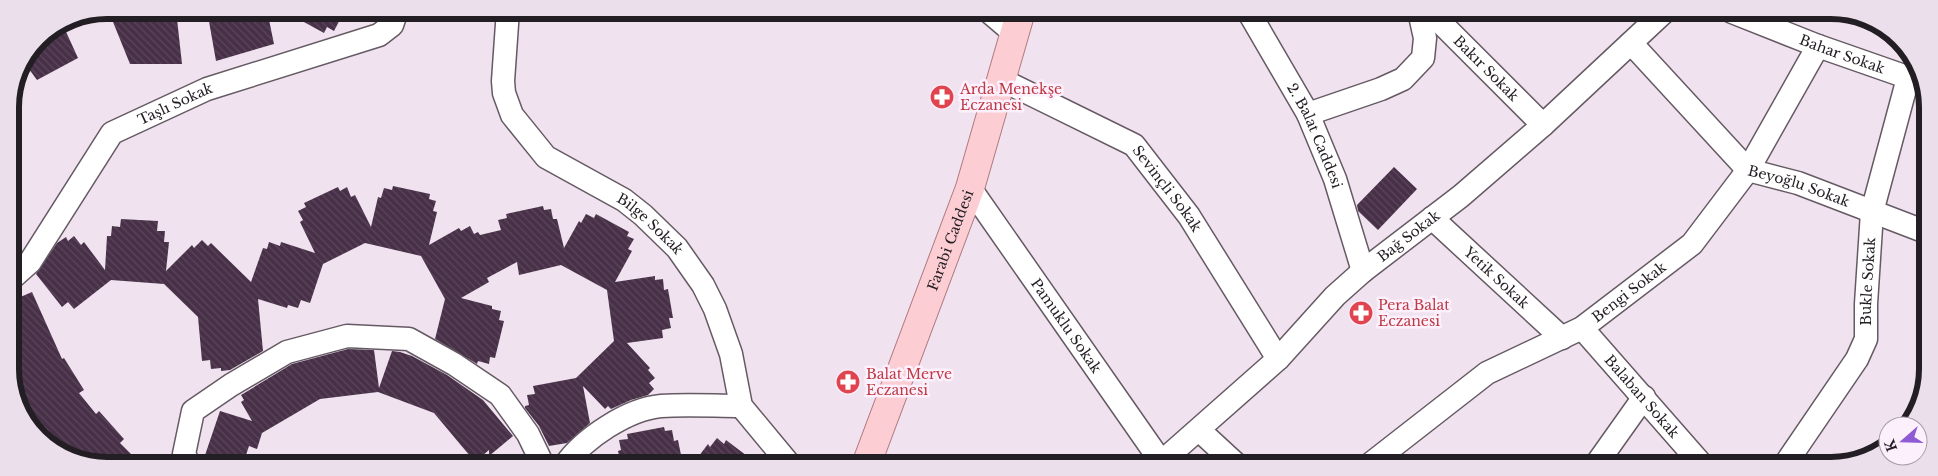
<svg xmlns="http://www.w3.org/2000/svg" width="1938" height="476" font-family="'Libre Baskerville',serif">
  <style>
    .building { fill: url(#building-back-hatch) }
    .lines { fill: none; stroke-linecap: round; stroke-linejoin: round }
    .minor-casing { stroke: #655a64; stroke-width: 25 }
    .major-casing { stroke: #af7a81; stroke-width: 30 }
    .minor { stroke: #fff; stroke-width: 22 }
    .major { stroke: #fccdd2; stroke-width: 28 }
    .labels { text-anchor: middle; stroke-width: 5; stroke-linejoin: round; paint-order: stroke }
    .street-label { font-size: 14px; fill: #231e23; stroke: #fdf0fd }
    .health-label { font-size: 14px; fill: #be3a42; stroke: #fdf0fd; text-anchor: start }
    .rim { fill: none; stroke: #231e23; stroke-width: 6 }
  </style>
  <defs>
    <pattern id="building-back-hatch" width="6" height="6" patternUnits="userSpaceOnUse" patternTransform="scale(1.25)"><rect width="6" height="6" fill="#483148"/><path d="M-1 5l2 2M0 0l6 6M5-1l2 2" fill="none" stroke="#5a465a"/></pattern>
  </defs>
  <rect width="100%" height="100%" fill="#f0e3ef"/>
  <!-- building -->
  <path class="building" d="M 169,10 L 176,10 L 182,64 L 130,64 L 113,22 Z
    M 207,10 L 267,10 L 274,44 L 216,61 Z
    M 282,10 L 345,10 L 334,31 L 327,27 L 324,33 Z
    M 62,23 L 78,58 L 37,80 L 26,65 L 38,38 Z
    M 1394,167 L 1417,189 L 1378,230 L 1358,211 L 1357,205 Z
    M 393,186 L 430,194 L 429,199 L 436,201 L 433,211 L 437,212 L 429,245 L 459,228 L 461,231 L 470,226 L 474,234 L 478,232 L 480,235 L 501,230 L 498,220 L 507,218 L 506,214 L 543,206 L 544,210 L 551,209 L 553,219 L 557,219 L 564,248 L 579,221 L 581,223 L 586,214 L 594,218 L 596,214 L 629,232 L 627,236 L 634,239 L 628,249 L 632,251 L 615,282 L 655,276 L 655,280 L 663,279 L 664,290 L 668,289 L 673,318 L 669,318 L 671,328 L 662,330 L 663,338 L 627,343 L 650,368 L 648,370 L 655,378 L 649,383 L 654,389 L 648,395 L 631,400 L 611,409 L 608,406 L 605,409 L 583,386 L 590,423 L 567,443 L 549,446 L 539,426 L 525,408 L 525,406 L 529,405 L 527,395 L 535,394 L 533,386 L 576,378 L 614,341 L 607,290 L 561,265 L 519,275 L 517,262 L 487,278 L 489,282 L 461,298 L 492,306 L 492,309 L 501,311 L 499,320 L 504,321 L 495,358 L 490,357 L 489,364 L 478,361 L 477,364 L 435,339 L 445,299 L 421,256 L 365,243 L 323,264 L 310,303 L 301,300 L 298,308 L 288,305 L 287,308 L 258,299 L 263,351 L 230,370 L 221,371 L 221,368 L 211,369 L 210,360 L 202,361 L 198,317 L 164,284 L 111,280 L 74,309 L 68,302 L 62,307 L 36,274 L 57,243 L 66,237 L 68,241 L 74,236 L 81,245 L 84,242 L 105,270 L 107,236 L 111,236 L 112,226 L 120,227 L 121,219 L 158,221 L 157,231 L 165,231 L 164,242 L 169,242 L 166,271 L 192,245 L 194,248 L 202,240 L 208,246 L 211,243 L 251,282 L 263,248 L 267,249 L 269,242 L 280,246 L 281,242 L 315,253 L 300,222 L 303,220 L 298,211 L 306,207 L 304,203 L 338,187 L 340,191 L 347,187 L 351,197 L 355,195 L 371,227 L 378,197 L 381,198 L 384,188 L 392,190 Z
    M 32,292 L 62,359 L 64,358 L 84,390 L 79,393 L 96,414 L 99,411 L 124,439 L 120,443 L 141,464 L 87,464 L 56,447 L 59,445 L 48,430 L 41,424 L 37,418 L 30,422 L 12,390 L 19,386 L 12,374 L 11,301 Z
    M 348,349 L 374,350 L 379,388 L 392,351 L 400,352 L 412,356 L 447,375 L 483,400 L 513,436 L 489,456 L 489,450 L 475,462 L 434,413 L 378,392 L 320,399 L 262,433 L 257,449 L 249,446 L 243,464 L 202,464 L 220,411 L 252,421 L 241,402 L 244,400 L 241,395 L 292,364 Z
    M 664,427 L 665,431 L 672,430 L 674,441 L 678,440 L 683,465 L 621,465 L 618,451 L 621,450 L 619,440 L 628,439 L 627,434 Z
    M 717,438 L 724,444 L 726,440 L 759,465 L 692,465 L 708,444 L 710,447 Z"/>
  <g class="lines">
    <defs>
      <g id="minor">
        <path id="s1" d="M 508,10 L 503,81 L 504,93 L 512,115 L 546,157 L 624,200 L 643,215 L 677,248 L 703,285 L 715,309 L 731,354 L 741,406 L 790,465"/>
        <path d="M 988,11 L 1015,34"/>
        <path id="s2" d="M 1248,11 L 1308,114 L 1335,179 L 1363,271"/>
        <path id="s3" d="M 1429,11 L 1543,125"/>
        <path id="s4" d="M 1732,12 L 1818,46 L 1924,83"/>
        <path id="s5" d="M 1631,43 L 1748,170 L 1798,183 L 1926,232"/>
        <path id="s6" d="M 1002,80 L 1134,145 L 1189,216 L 1278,359"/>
        <path d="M 1308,114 L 1381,89 L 1403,79 L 1423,58 L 1425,38 L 1419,11"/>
        <path id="s7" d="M 970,188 L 1162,463"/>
        <path id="s8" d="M 1432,218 L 1562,338"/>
        <path id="s9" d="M 11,279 L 30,262 L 112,133 L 207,89 L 379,35 L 392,25 L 397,10"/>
        <path id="s10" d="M 1582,328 L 1703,466"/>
        <path d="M 1199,430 L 1237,465"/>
        <path d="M 37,436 L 38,438"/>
        <path d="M 189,464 L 184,454 L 193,411 L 231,385 L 287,352 L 347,336 L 409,339 L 454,364 L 500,395 L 528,434 L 543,465"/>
        <path d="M 565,465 C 584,438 628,409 661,406 C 687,404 715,406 741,406"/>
        <path id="s11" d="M 1158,465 L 1278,359 L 1335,296 L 1363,271 L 1461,196 L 1543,125 L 1664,12"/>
        <path id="s12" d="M 1369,465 L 1487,373 L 1582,328 L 1692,244 L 1748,170 L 1818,46"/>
        <path d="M 1595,466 L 1644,397"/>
        <path id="s13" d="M 1784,466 L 1857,359 L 1866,339 L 1866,304 L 1872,212 L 1908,78"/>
      </g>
      <g id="major">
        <path id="s14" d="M 866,465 L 970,188 L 1021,11"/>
      </g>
    </defs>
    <!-- minor casing -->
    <use href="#minor" class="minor-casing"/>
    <!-- major casing -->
    <use href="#major" class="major-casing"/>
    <!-- minor -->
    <use href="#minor" class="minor"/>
    <!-- major -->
    <use href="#major" class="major"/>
  </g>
  <!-- icons -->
  <defs>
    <symbol id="pharmacy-disc" viewBox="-11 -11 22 22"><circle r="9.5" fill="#e0444e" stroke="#fdf0fd"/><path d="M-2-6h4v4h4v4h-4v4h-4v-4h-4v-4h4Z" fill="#fff"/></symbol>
  </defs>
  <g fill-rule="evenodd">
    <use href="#pharmacy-disc" x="928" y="83" width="28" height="28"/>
    <use href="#pharmacy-disc" x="1347" y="299" width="28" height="28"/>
    <use href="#pharmacy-disc" x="834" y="368" width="28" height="28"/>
  </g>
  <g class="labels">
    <!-- street labels -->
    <g class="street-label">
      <text dy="5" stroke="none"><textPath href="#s4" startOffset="118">Bahar Sokak</textPath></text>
      <text dy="5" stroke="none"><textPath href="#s3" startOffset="81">Bakır Sokak</textPath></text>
      <text dy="5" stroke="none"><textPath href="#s9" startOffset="248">Taşlı Sokak</textPath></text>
      <text dy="5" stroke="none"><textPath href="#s2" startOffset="142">2. Balat Caddesi</textPath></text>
      <text dy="5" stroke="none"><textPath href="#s5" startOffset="226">Beyoğlu Sokak</textPath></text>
      <text dy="5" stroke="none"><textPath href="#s6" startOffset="202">Sevinçli Sokak</textPath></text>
      <text dy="5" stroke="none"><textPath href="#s1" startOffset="285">Bilge Sokak</textPath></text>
      <text dy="5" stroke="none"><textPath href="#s11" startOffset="340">Bağ Sokak</textPath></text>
      <text dy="5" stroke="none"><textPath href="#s14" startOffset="240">Farabi Caddesi</textPath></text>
      <text dy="5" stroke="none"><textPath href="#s8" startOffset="88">Yetik Sokak</textPath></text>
      <text dy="5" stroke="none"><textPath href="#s13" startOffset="209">Bukle Sokak</textPath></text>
      <text dy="5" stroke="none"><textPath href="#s12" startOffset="314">Bengi Sokak</textPath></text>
      <text dy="5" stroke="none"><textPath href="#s7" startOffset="168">Pamuklu Sokak</textPath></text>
      <text dy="5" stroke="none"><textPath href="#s10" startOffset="91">Balaban Sokak</textPath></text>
    </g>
    <!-- health labels -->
    <g class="health-label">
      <text x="960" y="94">Arda Menekşe<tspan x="960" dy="16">Eczanesi</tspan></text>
      <text x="1378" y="310">Pera Balat<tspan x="1378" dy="16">Eczanesi</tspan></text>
      <text x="866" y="379">Balat Merve<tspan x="866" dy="16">Eczanesi</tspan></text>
    </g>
  </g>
  <!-- crop -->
  <path d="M0 0H1938V476H0ZM107 19H1831A88 88 0 0 1 1919 107V369A88 88 0 0 1 1831 457H107A88 88 0 0 1 19 369V107A88 88 0 0 1 107 19Z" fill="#ecdfec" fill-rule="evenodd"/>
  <path class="rim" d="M107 19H1831A88 88 0 0 1 1919 107V369A88 88 0 0 1 1831 457H107A88 88 0 0 1 19 369V107A88 88 0 0 1 107 19Z"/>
  <!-- north arrow -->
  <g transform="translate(1903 441) rotate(250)"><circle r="24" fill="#fdf0fd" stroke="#a69ca6"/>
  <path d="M0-4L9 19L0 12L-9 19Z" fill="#8e5bd4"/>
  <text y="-8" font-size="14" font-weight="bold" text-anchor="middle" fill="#231e23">K</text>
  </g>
</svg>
